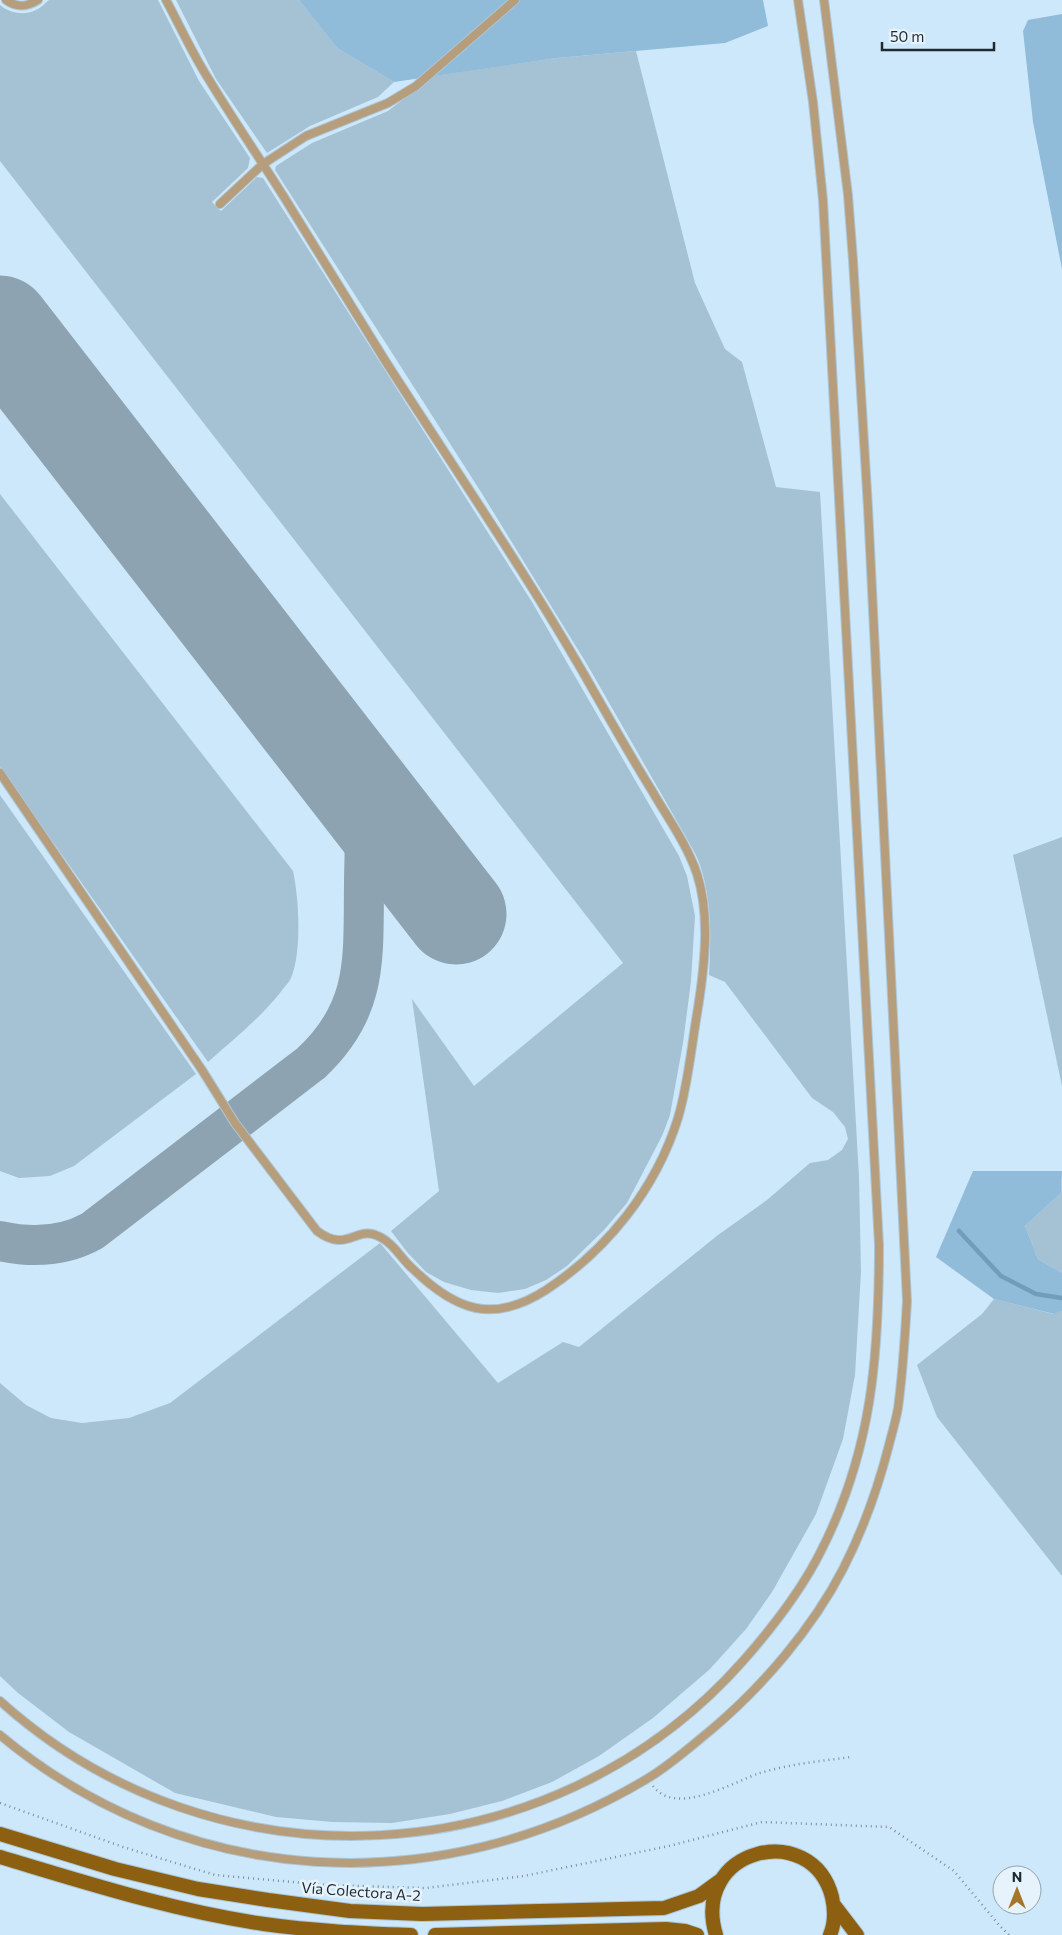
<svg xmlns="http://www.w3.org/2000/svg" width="1062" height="1935" font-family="Commissioner,sans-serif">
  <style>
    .green { fill: #a5c1d4 }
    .forest { fill: #90bcd9 }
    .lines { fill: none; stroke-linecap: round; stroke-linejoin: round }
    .stream { stroke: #719db9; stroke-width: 4.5 }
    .taxiway { stroke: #8ea3b2; stroke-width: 40 }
    .runway { stroke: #8ea3b2; stroke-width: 101 }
    .service-casing { stroke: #adc6d6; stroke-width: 10 }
    .primary-casing { stroke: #adc6d6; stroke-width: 16 }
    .path { stroke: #7b8f9d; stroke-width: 2.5; stroke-dasharray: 1 4; stroke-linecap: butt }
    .service { stroke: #b69d7b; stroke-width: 8 }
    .primary { stroke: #8c6010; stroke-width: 14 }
    .labels { text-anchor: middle; stroke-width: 5; stroke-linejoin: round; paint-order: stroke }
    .street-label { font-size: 15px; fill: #1d2a32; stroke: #e6f3fc }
  </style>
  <rect width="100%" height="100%" fill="#cde8fa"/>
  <!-- green -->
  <path class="green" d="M 49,0 L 158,0 L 199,81 L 250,158 L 248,168 L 212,202 L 221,211 L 257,177 L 263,178 L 532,602 L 679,856 L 687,876 L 695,916 L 691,981 L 683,1043 L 670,1115 L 662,1136 L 627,1203 L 604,1230 L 567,1266 L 546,1280 L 525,1289 L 498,1293 L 471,1290 L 444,1282 L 426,1272 L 407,1252 L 391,1231 L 439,1191 L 412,999 L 474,1086 L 623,963 L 0,161 L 0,5 C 9,13 24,16 36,10 C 41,8 45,3 49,0 Z
    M 176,0 L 299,0 L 337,48 L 394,82 L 378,97 L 310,126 L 267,153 L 216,79 Z
    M 636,51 L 695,283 L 725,349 L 742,362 L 776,487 L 820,492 L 859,1177 L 861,1272 L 855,1375 L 843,1439 L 816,1514 L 772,1592 L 746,1629 L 710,1669 L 653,1718 L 599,1756 L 552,1782 L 502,1801 L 450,1814 L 392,1823 L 332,1822 L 276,1817 L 175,1793 L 69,1732 L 18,1693 L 0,1676 L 0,1383 L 26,1405 L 51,1418 L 82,1423 L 129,1418 L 170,1403 L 380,1243 L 498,1383 L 563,1342 L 579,1347 L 718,1235 L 767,1200 L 810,1163 L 828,1160 L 842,1150 L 848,1139 L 845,1127 L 833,1112 L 812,1098 L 725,982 L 709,975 C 711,938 712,901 700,865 C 697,856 691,846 686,837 L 588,666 L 481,492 L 275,170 L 276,166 L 312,143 L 388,111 L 433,76 L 557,58 Z
    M 0,494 L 293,871 C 299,898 302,952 291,978 C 289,983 283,988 280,993 C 259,1019 232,1041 208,1062 L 0,767 Z
    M 0,795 L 196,1074 L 74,1166 L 50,1176 L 19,1178 L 0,1171 Z
    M 1062,837 L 1062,1086 L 1013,855 Z
    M 1062,1180 L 1062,1273 L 1038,1259 L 1025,1226 L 1061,1193 Z
    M 994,1299 L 1053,1314 L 1062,1311 L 1062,1576 L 937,1417 L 917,1365 L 982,1314 Z"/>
  <!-- forest -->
  <path class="forest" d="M 299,0 L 763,0 L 768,26 L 725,43 L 557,58 L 394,82 L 337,48 Z
    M 1062,14 L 1062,269 L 1033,122 L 1023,31 L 1028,20 Z
    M 973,1171 L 1062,1171 L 1061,1193 L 1025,1226 L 1038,1259 L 1062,1273 L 1062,1311 L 1054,1314 L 994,1299 L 936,1257 Z"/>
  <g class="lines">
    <!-- stream -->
    <path class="stream" d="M 959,1231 L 1001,1276 L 1036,1294 L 1062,1298"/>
    <!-- taxiway -->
    <path class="taxiway" d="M 0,1241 C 32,1248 63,1247 92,1231 L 311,1063 C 369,1009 363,958 364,884 C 364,859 367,833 360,808 C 355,788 341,770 329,752"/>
    <!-- runway -->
    <path class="runway" d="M 0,326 L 456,914"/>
    <defs>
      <path id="service" d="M 6,0 C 17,8 27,7 38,0
        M 220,204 L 263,164 L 306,136 L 388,103 L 416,86 L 515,0
        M 0,773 L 202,1070 L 235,1123 L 317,1231 C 349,1255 356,1222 382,1238 C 395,1245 402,1260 413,1269 C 456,1311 493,1324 546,1290 C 607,1250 656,1189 678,1118 C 688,1085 691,1049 697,1014 C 704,971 711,917 697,874 C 687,844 667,817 651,789 C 631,757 612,723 593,690 C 529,577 456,471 386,362 C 352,307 318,252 284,197 C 259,157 232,118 208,78 C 192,53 180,26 166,0
        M 0,1701 C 215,1895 551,1878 743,1661 C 773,1627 801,1591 821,1551 C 872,1451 879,1356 879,1245 L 823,200 L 813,102 L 798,0
        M 0,1735 C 186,1890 438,1903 645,1780 C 668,1767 690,1747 711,1730 C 762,1687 812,1629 843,1569 C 863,1530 878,1488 889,1445 C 892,1433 896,1420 898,1408 C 903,1372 905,1336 907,1301 L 868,508 L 853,260 L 848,195 L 824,0"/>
      <path id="primary" d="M 0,1834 L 115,1869 L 198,1889 L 268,1900 L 350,1911 L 422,1914 L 664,1908 L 699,1896 L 721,1880
        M 0,1857 C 87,1883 174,1911 264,1924 C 313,1931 362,1933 411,1935
        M 834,1905 L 857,1935
        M 435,1935 L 666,1929 L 685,1931 L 697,1935
        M 716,1935 C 690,1848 812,1819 832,1897 C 835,1910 835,1923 830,1935"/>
    </defs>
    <!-- service casing -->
    <use href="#service" class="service-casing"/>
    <!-- primary casing -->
    <use href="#primary" class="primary-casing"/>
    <!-- path -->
    <path class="path" d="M 653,1786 C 676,1817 733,1782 760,1773 C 790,1764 821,1761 851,1757
      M 0,1803 L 123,1847 L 215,1875 L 326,1885 L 426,1888 L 524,1876 L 669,1846 L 762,1822 L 889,1827 L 954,1871 L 999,1925 L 1009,1935"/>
    <!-- service -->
    <use href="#service" class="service"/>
    <!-- primary -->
    <use href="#primary" class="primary"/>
  </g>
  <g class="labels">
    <!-- street labels -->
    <g class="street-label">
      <text transform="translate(361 1892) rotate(4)" y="5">Vía Colectora A-2</text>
    </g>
  </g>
  <!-- north arrow -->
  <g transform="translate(1017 1890)"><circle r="24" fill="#e6f3fc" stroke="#96a3ab"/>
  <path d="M0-4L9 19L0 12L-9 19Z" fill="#a5752a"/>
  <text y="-8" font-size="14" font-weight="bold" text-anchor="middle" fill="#1d2a32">N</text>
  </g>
  <!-- scale -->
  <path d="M882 42v8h112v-8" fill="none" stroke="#1d2a32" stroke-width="2.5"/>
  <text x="890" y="42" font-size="15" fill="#1d2a32" stroke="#e6f3fc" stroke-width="4" paint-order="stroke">50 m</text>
</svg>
